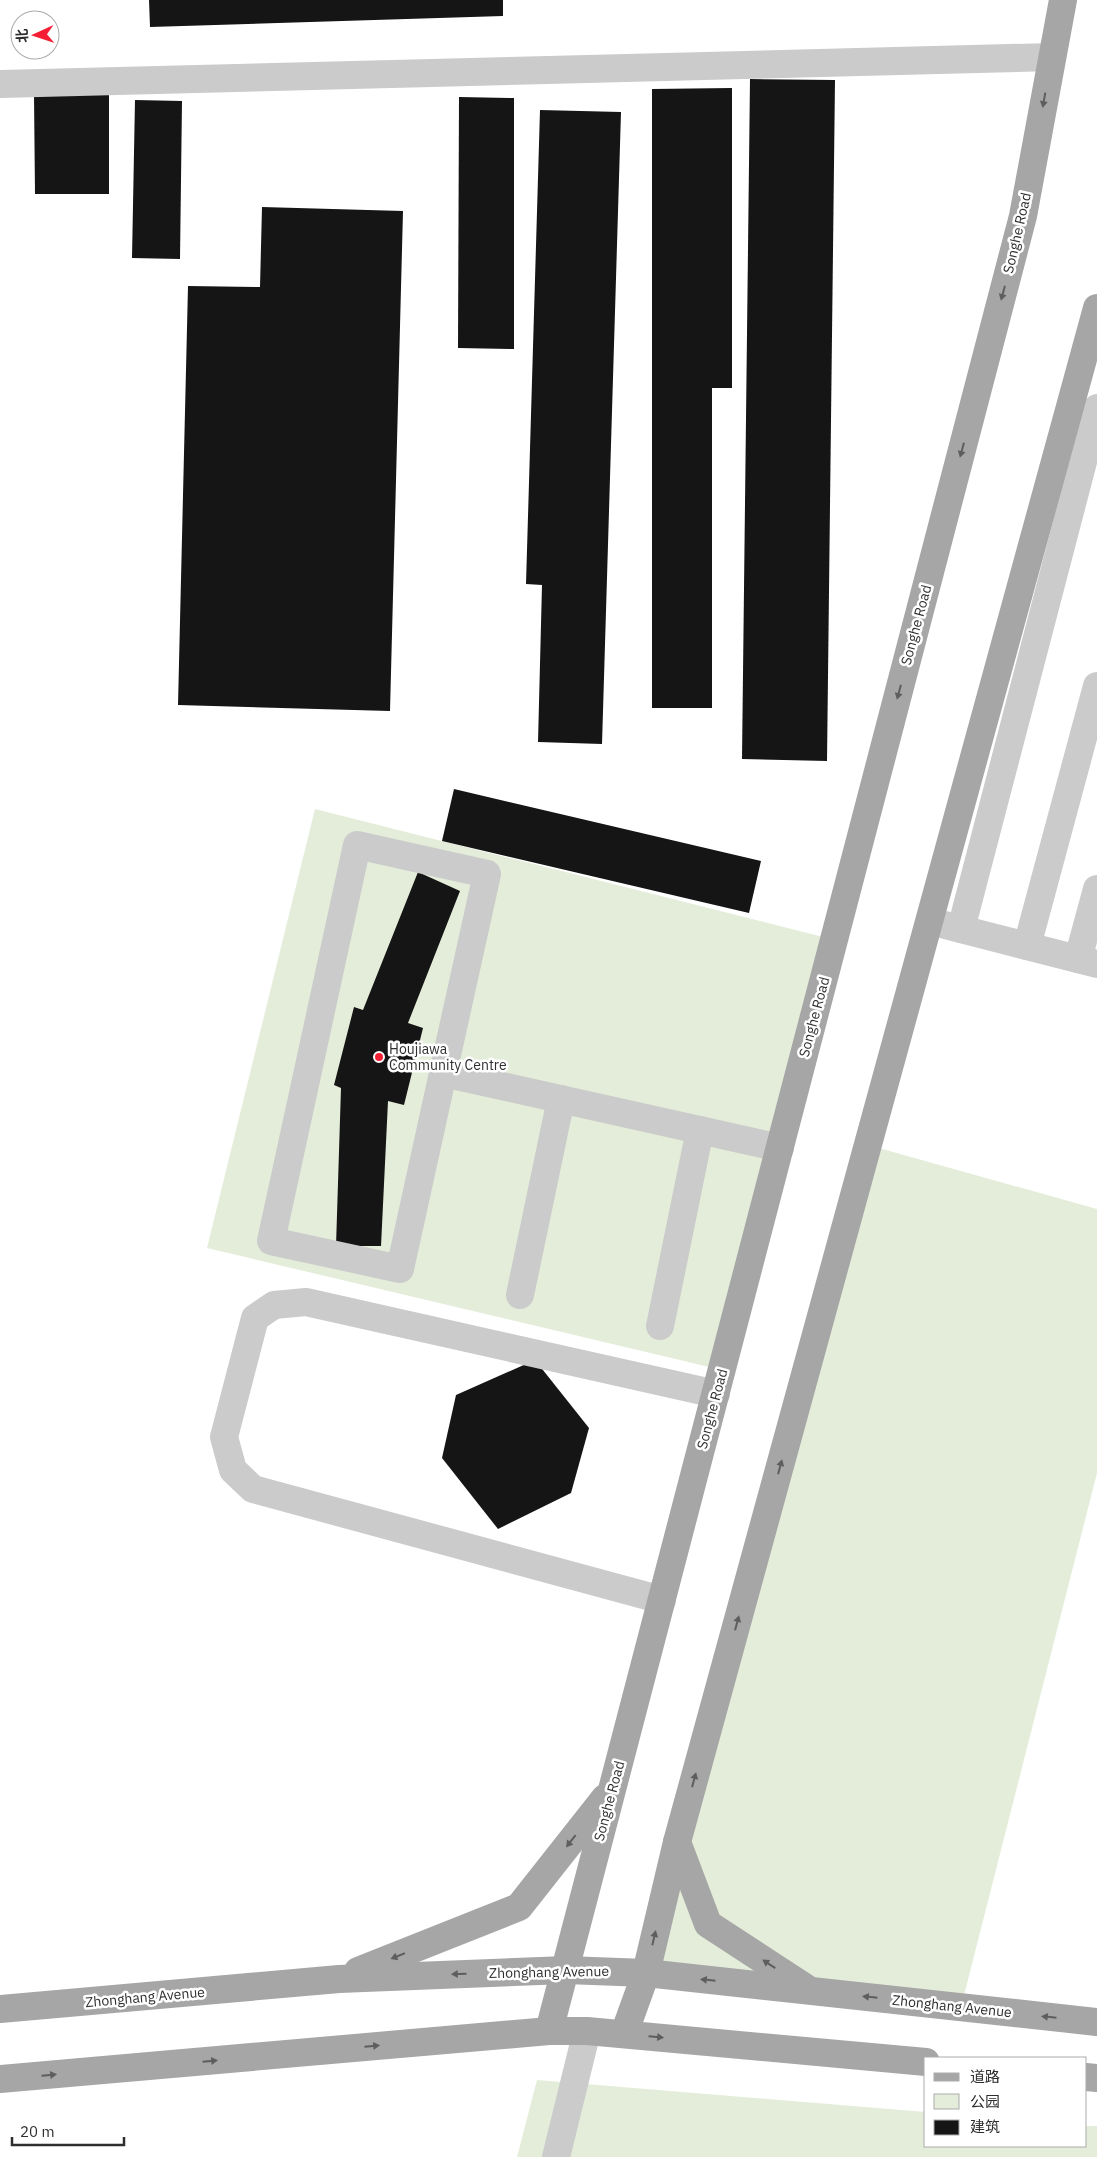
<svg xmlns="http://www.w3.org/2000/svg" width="1097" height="2157" font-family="'IBM Plex Sans','Noto Sans SC',sans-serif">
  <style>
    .green { fill: #e4edd9 }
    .building { fill: #151515 }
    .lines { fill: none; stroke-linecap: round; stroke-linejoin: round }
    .minor { stroke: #cbcbcb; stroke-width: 28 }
    .major { stroke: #a6a6a6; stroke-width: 28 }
    .oneway { fill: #5e5e5e }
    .poi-dot { fill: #f51f35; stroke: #fff; stroke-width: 2 }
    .labels { text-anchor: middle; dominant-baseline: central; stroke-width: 5; stroke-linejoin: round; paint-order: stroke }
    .street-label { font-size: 14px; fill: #2e2e2e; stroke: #fff }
    .poi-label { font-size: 14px; fill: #2e2e2e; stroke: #fff; text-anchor: start }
  </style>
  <rect width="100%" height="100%" fill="#fff"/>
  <g class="green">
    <polygon points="315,809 835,940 722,1370 207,1248"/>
    <polygon points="868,1145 1097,1209 1097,1473 961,2007 646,1973"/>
    <polygon points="537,2080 926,2112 926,2146 1086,2146 1086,2126 1097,2126 1097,2157 517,2157"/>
  </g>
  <g class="building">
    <polygon points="149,0 503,0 503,16 150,27"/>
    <polygon points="750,79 835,80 827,761 742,759"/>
    <polygon points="732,88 732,388 712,388 712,708 652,708 652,89"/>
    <polygon points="34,95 109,95 109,194 35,194"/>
    <polygon points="459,97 514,98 514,349 458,348"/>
    <polygon points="135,100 182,101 180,259 132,258"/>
    <polygon points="540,110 621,112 602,744 538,742 542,585 526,584"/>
    <polygon points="262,207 403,211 390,711 178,705 188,286 260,287"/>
    <polygon points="454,789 761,861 749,913 442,841"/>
    <polygon points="418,872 460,891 408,1023 423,1028 404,1105 388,1101 381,1246 336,1246 341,1088 334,1085 354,1007 363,1010"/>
    <polygon points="535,1360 589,1428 571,1493 498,1529 442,1458 456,1395"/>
  </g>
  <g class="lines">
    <g class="minor">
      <polyline points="0,84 1052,57"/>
      <polyline points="945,925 1097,964"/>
      <polyline points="961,929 1097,408"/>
      <polyline points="1027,946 1097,686"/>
      <polyline points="1078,959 1097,889"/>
      <polyline points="443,1073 487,874 357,845 271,1241 400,1269 443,1073 780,1148"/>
      <polyline points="520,1295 561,1099"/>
      <polyline points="660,1326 700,1130"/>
      <polyline points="662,1600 253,1489 233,1470 224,1437 255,1318 274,1305 306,1302 716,1394"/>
      <polyline points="556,2157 587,2031"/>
    </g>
    <g class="major">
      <polyline points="677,1842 708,1924 806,1988"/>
      <polyline points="358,1971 519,1907 605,1798"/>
      <polyline points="0,2009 339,1979 566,1970 646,1973 1097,2022"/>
      <polyline points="549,2031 1023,216 1063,0"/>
      <polyline points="624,2034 646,1973 677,1842 1097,308"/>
      <polyline points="1086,2077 1097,2078"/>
      <polyline points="0,2079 549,2031 587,2031 926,2062"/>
    </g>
  </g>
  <defs><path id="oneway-solid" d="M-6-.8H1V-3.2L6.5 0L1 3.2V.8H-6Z" transform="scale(1.25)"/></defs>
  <g class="oneway">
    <use href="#oneway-solid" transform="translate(1044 100) rotate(100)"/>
    <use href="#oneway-solid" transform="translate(1003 293) rotate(105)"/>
    <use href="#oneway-solid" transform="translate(962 450) rotate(105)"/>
    <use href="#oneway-solid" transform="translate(899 692) rotate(105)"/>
    <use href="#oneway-solid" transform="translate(780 1467) rotate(-75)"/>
    <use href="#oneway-solid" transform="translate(737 1623) rotate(-75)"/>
    <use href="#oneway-solid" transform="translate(694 1780) rotate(-75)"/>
    <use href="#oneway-solid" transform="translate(571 1841) rotate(128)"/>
    <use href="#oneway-solid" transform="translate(654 1938) rotate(-77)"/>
    <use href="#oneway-solid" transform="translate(398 1956) rotate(158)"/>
    <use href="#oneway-solid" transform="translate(769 1964) rotate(-147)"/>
    <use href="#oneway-solid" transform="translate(459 1974) rotate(178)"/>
    <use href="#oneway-solid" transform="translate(708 1980) rotate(-174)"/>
    <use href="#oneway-solid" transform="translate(870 1997) rotate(-174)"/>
    <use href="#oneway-solid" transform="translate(1049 2017) rotate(-174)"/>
    <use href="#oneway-solid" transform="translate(656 2037) rotate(5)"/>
    <use href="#oneway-solid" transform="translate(372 2046) rotate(-5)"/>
    <use href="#oneway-solid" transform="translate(210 2061) rotate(-5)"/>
    <use href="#oneway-solid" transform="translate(49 2075) rotate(-5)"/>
  </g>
  <circle class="poi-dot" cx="379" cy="1057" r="5"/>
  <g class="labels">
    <g class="street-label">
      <text transform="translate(1017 233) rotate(-77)">Songhe Road</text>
      <text transform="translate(916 625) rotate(-75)">Songhe Road</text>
      <text transform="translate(814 1017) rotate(-75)">Songhe Road</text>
      <text transform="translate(712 1409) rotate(-75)">Songhe Road</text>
      <text transform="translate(609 1801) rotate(-75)">Songhe Road</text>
      <text transform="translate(549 1972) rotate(-1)">Zhonghang Avenue</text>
      <text transform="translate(145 1997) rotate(-5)">Zhonghang Avenue</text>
      <text transform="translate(952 2006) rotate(6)">Zhonghang Avenue</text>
    </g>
    <g class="poi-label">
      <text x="389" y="1049">Houjiawa<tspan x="389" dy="16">Community Centre</tspan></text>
    </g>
  </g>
  <rect x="924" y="2057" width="162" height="90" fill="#ffffff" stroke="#ababab"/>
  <rect x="934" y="2073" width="25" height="8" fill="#a6a6a6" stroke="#ababab"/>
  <text x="970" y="2082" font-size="15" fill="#2e2e2e">道路</text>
  <rect x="934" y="2094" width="25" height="15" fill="#e4edd9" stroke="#ababab"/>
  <text x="970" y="2107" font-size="15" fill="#2e2e2e">公园</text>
  <rect x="934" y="2120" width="25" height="15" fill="#151515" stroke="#ababab"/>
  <text x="970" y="2132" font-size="15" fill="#2e2e2e">建筑</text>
  <g transform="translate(35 35) rotate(267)"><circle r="24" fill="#ffffff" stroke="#ababab"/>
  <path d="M0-4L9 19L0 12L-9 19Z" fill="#f51f35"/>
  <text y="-8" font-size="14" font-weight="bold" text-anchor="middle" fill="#2e2e2e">北</text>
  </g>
  <path d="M12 2137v8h112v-8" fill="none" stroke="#2e2e2e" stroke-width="2.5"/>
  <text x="20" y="2137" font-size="15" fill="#2e2e2e" stroke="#ffffff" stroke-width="4" paint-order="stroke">20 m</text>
</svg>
